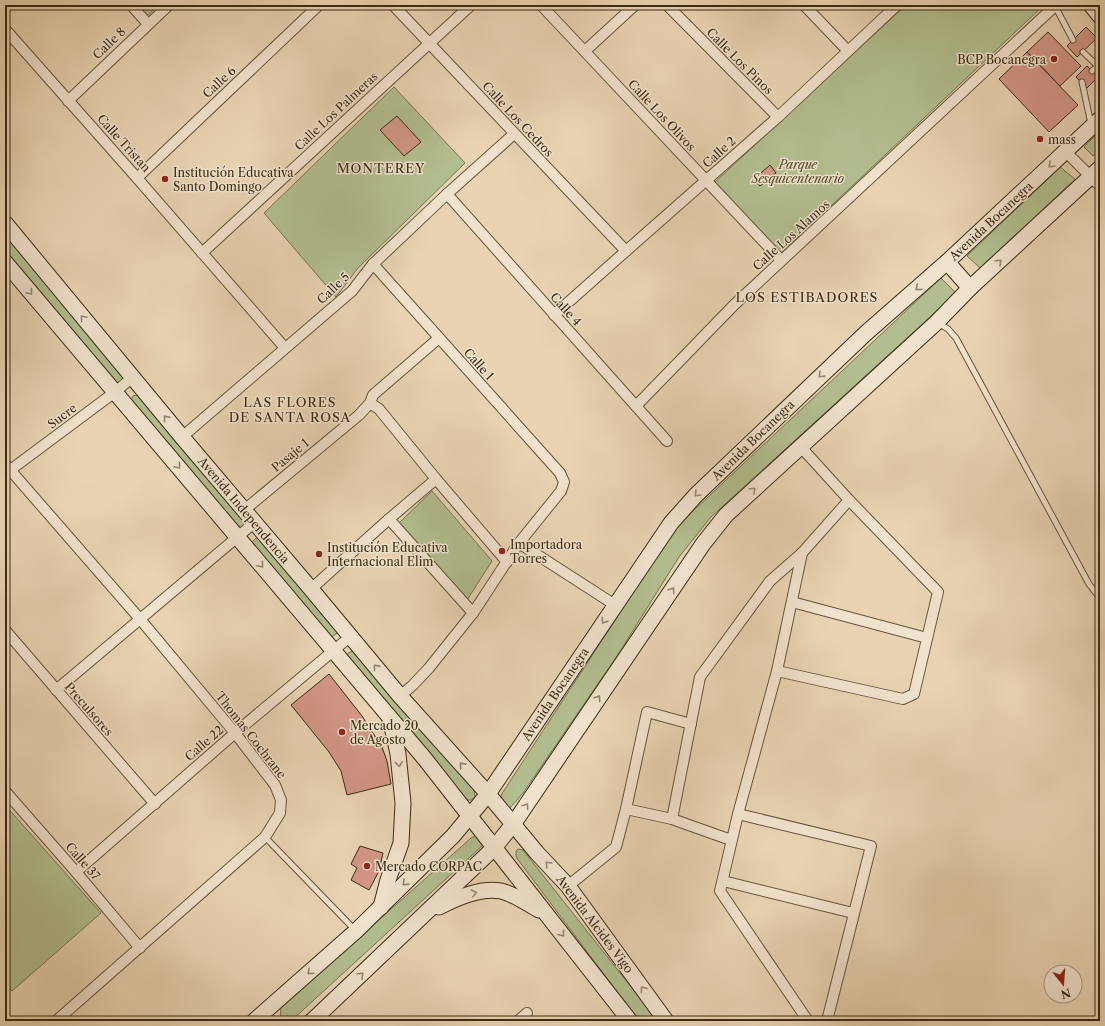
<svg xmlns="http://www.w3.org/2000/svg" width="1105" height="1026" font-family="'Libre Caslon Text',serif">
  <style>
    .green { fill: #b2be8f; stroke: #767452 }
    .building { fill: #d39686; stroke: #3b2b14 }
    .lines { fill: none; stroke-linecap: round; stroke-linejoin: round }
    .lane-casing { stroke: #66553c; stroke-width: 7 }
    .street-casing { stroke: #66553c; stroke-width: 12 }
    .secondary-casing { stroke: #3b2b14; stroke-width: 17 }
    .lane { stroke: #f1e2cd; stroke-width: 5 }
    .street { stroke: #f1e2cd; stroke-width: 10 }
    .secondary { stroke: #f1e2cd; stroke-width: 15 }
    .oneway { stroke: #968670 }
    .poi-dot { fill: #8f2418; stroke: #f1e2cd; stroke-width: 1.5 }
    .labels { text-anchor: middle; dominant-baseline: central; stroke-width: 3; stroke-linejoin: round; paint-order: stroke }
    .street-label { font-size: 12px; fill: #3b2b14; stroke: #f1e2cd }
    .poi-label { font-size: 12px; fill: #3b2b14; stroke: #f1e2cd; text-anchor: start }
    .park-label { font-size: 12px; font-style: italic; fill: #53482d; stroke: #f1e2cd }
    .neighbourhood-label { font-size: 13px; letter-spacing: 1px; fill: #3b2b14; stroke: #f1e2cd }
  </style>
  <rect width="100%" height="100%" fill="#e9d3b2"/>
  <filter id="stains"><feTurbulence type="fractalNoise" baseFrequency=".005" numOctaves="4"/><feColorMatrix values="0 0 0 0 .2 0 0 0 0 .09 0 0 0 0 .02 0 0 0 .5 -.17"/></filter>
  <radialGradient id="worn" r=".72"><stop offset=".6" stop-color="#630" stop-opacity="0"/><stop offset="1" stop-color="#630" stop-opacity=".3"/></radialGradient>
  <g class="green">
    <polygon points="136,5 159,5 146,17"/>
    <polygon points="906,5 1044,5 781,253 715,182"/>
    <polygon points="394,87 465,163 358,268 336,297 264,213"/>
    <polygon points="1100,131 1100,150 1093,156 1084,147"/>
    <polygon points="1060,167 1075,179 980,268 967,256"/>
    <polygon points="5,233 124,378 120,384 113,382 5,252"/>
    <polygon points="941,278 956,293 711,517 679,557 617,656 523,793 510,808 504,805 501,795 676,527"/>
    <polygon points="136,395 142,396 244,518 245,524 243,527 239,528 131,400 133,396"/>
    <polygon points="432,491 492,561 467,600 399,523"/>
    <polygon points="256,538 262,539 337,631 337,633 332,637 329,637 251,546 252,542"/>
    <polygon points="353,651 360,655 474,790 475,797 471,800 465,800 347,656 348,653"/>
    <polygon points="5,805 101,913 12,991 5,983"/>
    <polygon points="476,836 483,845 291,1021 282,1021 280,1020 281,1007 471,838"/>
    <polygon points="518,849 523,850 658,1021 639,1021 516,857 516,851"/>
  </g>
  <g class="building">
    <polygon points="1086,27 1097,38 1077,57 1067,46"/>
    <polygon points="1048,32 1081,66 1060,86 1027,52"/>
    <polygon points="1027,52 1078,105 1049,132 999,79"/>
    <polygon points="1087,66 1098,77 1087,88 1076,77"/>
    <polygon points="397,116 421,142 404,156 380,130"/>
    <polygon points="770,165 776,173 760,186 754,179"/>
    <polygon points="329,674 362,716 382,747 387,761 391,784 347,795 341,771 329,752 291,705"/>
    <polygon points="360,846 383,853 379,871 369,890 351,880 357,868 351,864"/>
  </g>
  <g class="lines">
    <g class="lane-casing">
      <g id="lane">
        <polyline points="1055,6 1073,40"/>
        <polyline points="1083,52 1100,68"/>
        <polyline points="1092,71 1098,66"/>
        <polyline points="1082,82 1091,124"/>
        <polyline points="938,323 948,329 956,338 1089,584 1100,598"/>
        <polyline points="265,837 355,930"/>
      </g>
    </g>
    <g class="street-casing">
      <g id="street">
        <polyline points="131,5 148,24"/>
        <polyline points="393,5 626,251"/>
        <polyline points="541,5 781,260"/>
        <polyline points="667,5 778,117"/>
        <polyline points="804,5 848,51"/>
        <polyline points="5,29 137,178 285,348"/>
        <polyline points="585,51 635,5"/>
        <polyline points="68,101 169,5"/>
        <polyline points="1065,151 1100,186"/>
        <polyline points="137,178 319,5"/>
        <polyline points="447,194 667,441"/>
        <polyline points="202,253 471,5"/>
        <polyline points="373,264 560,473 564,482 561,491 519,543 473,613 429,668 413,685 400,696"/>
        <polyline points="554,315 626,251 778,117 897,5"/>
        <polyline points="370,403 379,409 436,479 507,562"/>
        <polyline points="636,406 734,305 1056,5"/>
        <polyline points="182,437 352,291 373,264 447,194 514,134"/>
        <polyline points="5,464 140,619 235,733 275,785 281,800 280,813 265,837 56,1021"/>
        <polyline points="5,474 115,392 133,377"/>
        <polyline points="243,511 359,415 370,403 373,395 439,338"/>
        <polyline points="389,519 473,613"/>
        <polyline points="519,543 615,605"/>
        <polyline points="311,589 389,519 436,479"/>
        <polyline points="792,602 927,638"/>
        <polyline points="5,630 155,804"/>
        <polyline points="777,671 903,699 914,694 938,592 849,500 800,446"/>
        <polyline points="56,690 254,523"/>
        <polyline points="5,791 76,872 140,948"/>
        <polyline points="626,809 672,819 731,840"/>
        <polyline points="738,814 871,846 827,1021"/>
        <polyline points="672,819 700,677 770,581 802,553"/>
        <polyline points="76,872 235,733 351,636"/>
        <polyline points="723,881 853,913"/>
        <polyline points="568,886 616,847 626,809 647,712 691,724"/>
        <polyline points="518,1021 527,1013"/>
        <polyline points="808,1021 720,891 738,814 777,671 802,553 849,500"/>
      </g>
    </g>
    <g class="secondary-casing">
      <g id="secondary">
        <polyline points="1091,5 1100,16"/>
        <polyline points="5,223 182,437 311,589 400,696 488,794 537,853 568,886 666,1021"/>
        <polyline points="5,262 425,759 630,1021"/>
        <polyline points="947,262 970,288"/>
        <polyline points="381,907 388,880 401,843 403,803 398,754 393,731 390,722"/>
        <path d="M439 907C456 898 481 887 501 891 514 894 528 904 539 910"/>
        <polyline points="254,1021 356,931 453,836 488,794 671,523 696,495 866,333 947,262 1100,119"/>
        <polyline points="312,1021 494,848 514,823 703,544 726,515 937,322 970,288 1100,168"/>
      </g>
    </g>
    <use href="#lane" class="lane"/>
    <use href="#street" class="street"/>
    <use href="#secondary" class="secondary"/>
  </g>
  <defs><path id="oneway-chevron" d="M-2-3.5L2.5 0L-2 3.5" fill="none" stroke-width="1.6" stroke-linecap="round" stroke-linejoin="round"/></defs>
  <g class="oneway">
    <use href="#oneway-chevron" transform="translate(1051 165) rotate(137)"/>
    <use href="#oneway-chevron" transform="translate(999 262) rotate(-43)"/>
    <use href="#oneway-chevron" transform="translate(918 288) rotate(139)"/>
    <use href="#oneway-chevron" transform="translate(30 292) rotate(50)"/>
    <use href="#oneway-chevron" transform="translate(83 318) rotate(-130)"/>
    <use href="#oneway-chevron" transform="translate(821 375) rotate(136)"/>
    <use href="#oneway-chevron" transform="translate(166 418) rotate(-129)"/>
    <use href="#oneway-chevron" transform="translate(178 466) rotate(50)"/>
    <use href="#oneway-chevron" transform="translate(753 490) rotate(-43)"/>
    <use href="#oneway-chevron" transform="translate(697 494) rotate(135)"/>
    <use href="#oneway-chevron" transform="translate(261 565) rotate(50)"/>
    <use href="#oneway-chevron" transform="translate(672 590) rotate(-56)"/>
    <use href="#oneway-chevron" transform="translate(604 621) rotate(124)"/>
    <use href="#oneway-chevron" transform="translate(376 667) rotate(-129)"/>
    <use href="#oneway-chevron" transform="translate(598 698) rotate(-56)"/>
    <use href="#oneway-chevron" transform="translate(399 764) rotate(84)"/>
    <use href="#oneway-chevron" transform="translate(462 765) rotate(-132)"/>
    <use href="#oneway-chevron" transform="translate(526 806) rotate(-56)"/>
    <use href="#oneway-chevron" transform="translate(548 864) rotate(-133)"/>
    <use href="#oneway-chevron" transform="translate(405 883) rotate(136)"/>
    <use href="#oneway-chevron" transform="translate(474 893) rotate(-14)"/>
    <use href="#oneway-chevron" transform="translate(562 934) rotate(52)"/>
    <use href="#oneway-chevron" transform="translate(310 972) rotate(138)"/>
    <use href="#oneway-chevron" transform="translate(361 975) rotate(-44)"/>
    <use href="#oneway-chevron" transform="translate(643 989) rotate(-126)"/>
  </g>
  <g class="poi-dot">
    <circle cx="1054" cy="59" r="4"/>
    <circle cx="1040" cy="139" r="4"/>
    <circle cx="165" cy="179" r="4"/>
    <circle cx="502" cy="551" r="4"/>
    <circle cx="319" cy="554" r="4"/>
    <circle cx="342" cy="732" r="4"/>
    <circle cx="367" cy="866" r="4"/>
  </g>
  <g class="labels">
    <g class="street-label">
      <text transform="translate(109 43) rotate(-44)">Calle 8</text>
      <text transform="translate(740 61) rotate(45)">Calle Los Pinos</text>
      <text transform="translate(219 82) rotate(-43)">Calle 6</text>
      <text transform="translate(336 111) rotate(-43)">Calle Los Palmeras</text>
      <text transform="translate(662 115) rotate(47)">Calle Los Olivos</text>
      <text transform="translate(518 119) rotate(47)">Calle Los Cedros</text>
      <text transform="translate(124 143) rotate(48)">Calle Tristan</text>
      <text transform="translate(719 152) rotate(-42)">Calle 2</text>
      <text transform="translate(991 221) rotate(-43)">Avenida Bocanegra</text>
      <text transform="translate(791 235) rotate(-42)">Calle Los Alamos</text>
      <text transform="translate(333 288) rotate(-44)">Calle 5</text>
      <text transform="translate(566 309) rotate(48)">Calle 4</text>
      <text transform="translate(479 364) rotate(48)">Calle 1</text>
      <text transform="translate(62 416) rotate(-37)">Sucre</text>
      <text transform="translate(753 440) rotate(-44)">Avenida Bocanegra</text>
      <text transform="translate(290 455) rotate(-40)">Pasaje 1</text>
      <text transform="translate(244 510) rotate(50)">Avenida Independencia</text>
      <text transform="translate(555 694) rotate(-56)">Avenida Bocanegra</text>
      <text transform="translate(89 709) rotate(49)">Preculsores</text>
      <text transform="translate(251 735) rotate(52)">Thomas Cochrane</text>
      <text transform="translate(204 743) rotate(-41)">Calle 22</text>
      <text transform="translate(83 861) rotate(49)">Calle 37</text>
      <text transform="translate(595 924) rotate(53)">Avenida Alcides Vigo</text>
    </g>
    <g class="poi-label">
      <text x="1046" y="59" text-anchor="end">BCP Bocanegra</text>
      <text x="1048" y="139">mass</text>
      <text x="173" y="172">Institución Educativa<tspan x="173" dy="14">Santo Domingo</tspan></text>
      <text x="510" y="544">Importadora<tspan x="510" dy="14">Torres</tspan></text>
      <text x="327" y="547">Institución Educativa<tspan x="327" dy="14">Internacional Elim</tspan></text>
      <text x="350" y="725">Mercado 20<tspan x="350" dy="14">de Agosto</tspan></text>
      <text x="375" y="866">Mercado CORPAC</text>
    </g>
    <g class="park-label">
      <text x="798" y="164">Parque<tspan x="798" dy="14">Sesquicentenario</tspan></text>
    </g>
    <g class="neighbourhood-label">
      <text x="381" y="168">MONTEREY</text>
      <text x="807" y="297">LOS ESTIBADORES</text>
      <text x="290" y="402">LAS FLORES<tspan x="290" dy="15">DE SANTA ROSA</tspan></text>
    </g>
  </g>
  <rect width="1105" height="1026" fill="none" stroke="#e9d3b2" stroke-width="20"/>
  <rect x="6" y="6" width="1093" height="1014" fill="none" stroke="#3b2b14" stroke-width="2"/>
  <rect x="10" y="10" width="1085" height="1006" fill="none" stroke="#3b2b14"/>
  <g transform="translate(1063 984) rotate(163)"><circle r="19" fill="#f1e2cd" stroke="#a89983"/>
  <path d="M0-3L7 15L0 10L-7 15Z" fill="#8f2418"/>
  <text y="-6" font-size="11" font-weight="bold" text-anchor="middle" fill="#3b2b14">N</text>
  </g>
  <rect width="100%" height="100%" filter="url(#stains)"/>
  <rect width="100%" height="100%" fill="url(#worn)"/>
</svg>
